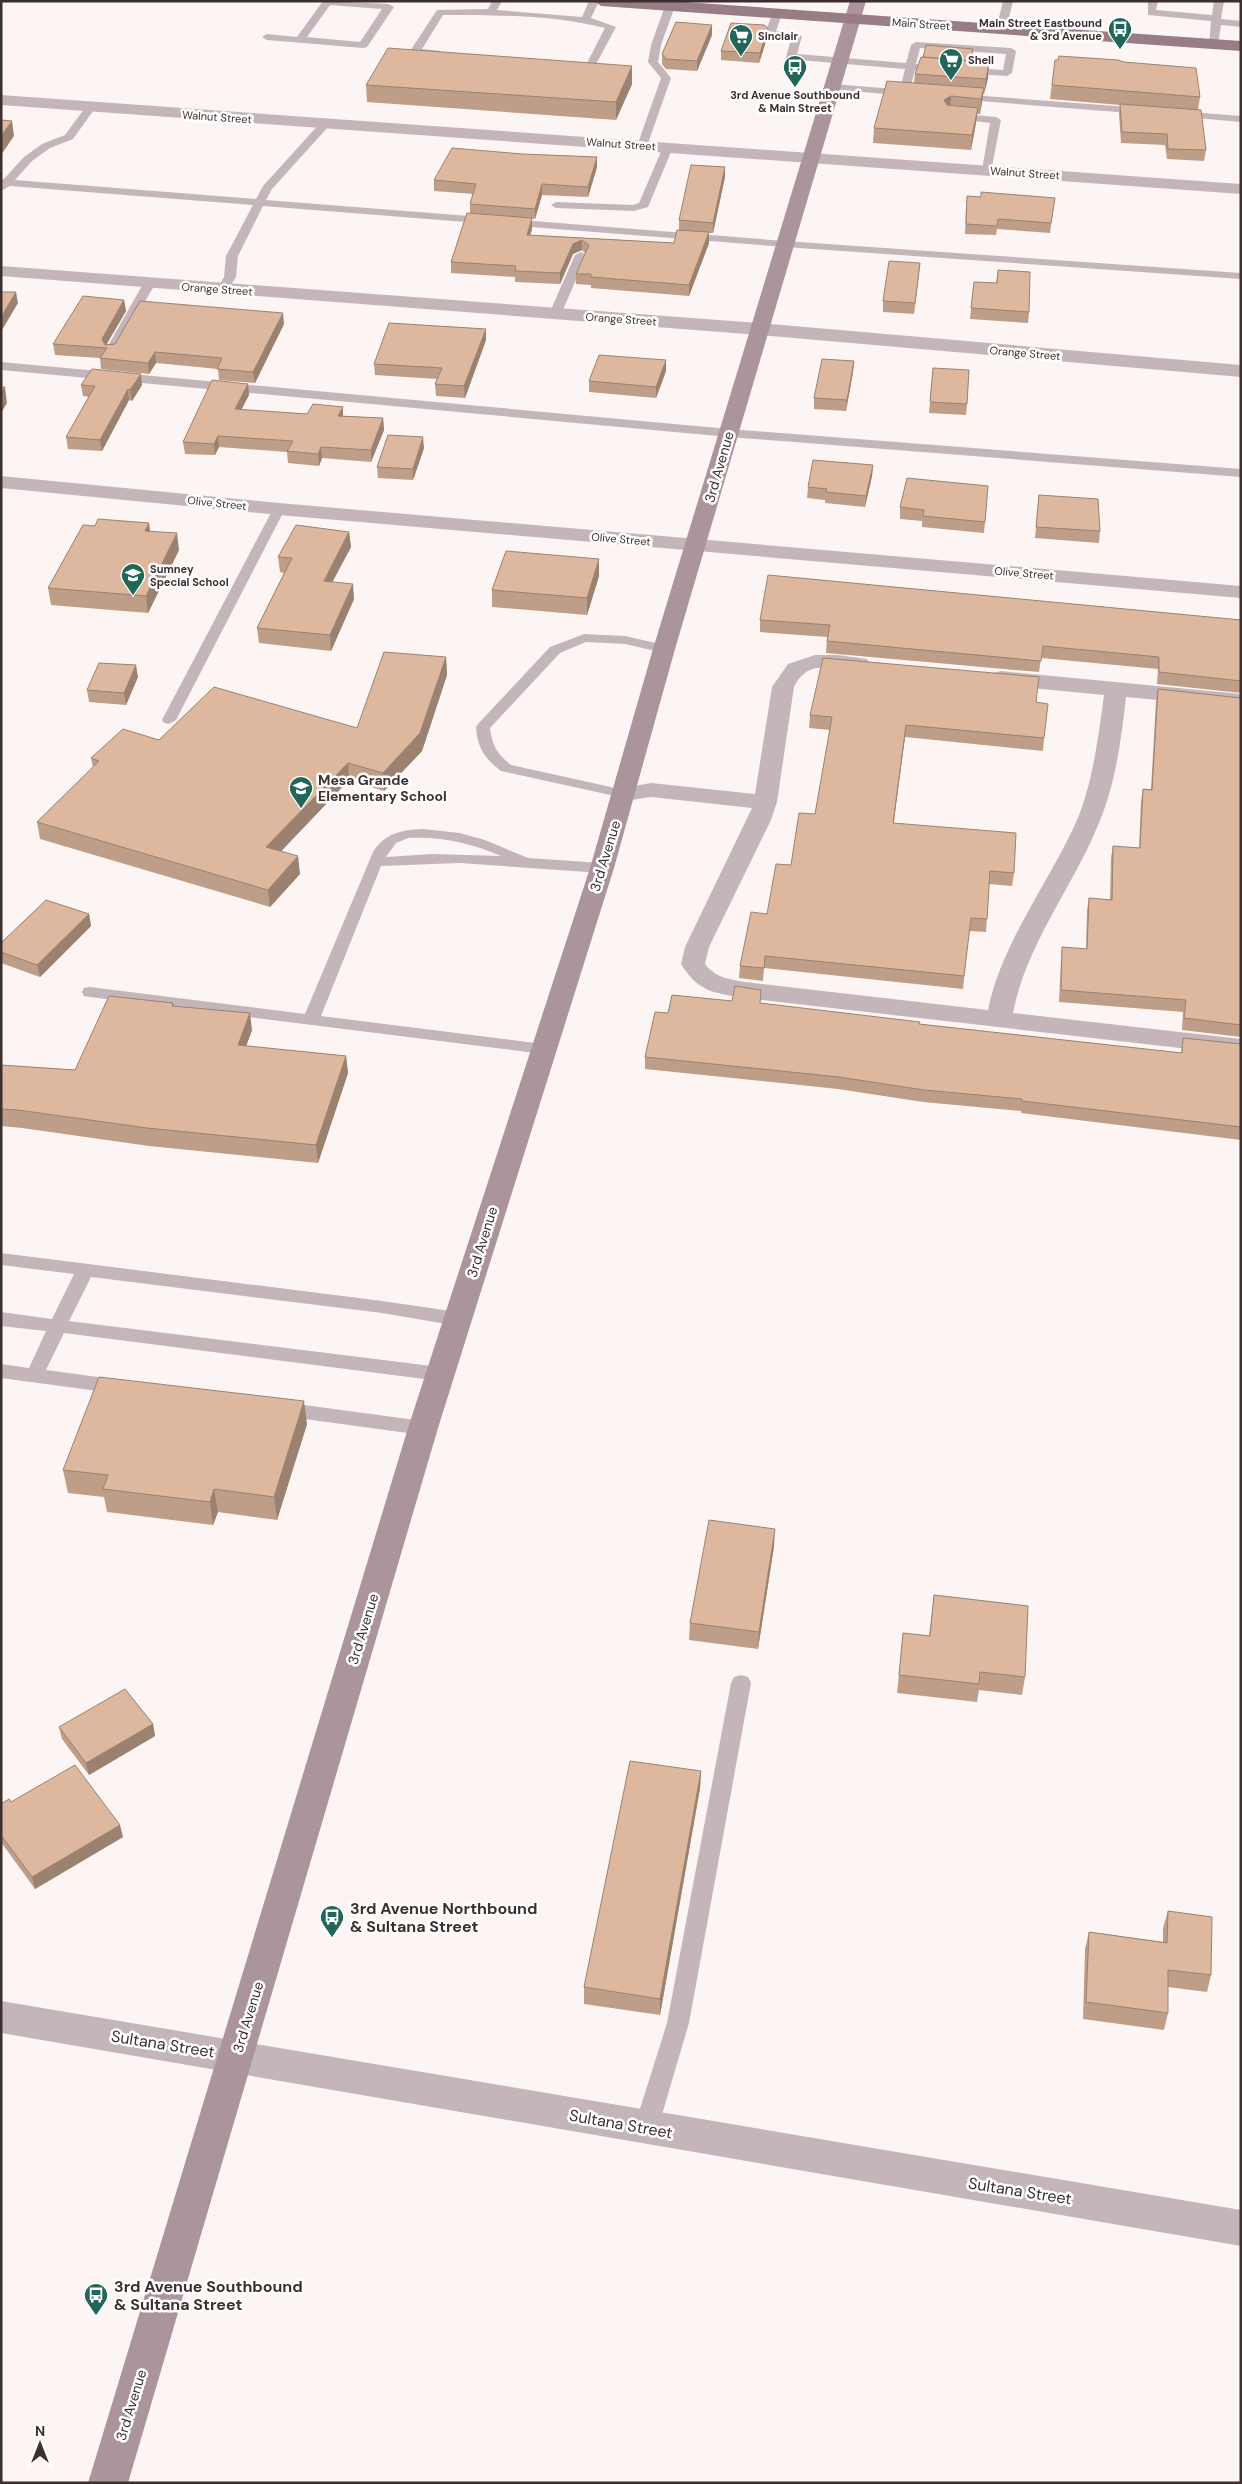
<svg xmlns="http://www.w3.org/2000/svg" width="1242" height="2484" font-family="'DM Sans',sans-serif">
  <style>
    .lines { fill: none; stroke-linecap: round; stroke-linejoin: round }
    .lane { fill: #c4b5ba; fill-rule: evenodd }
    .street { fill: #c4b5ba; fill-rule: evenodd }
    .secondary { fill: #ab949c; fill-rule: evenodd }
    .primary { fill: #987d87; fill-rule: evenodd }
    .wall { fill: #be9e88 }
    .shaded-wall { fill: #9b816f }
    .building { fill: #ddb89e; stroke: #9b816f }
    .labels { text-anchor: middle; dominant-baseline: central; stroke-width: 5; stroke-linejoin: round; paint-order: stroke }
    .far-poi-label { font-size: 11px; font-weight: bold; fill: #3d2f2d; stroke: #fff; text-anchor: start }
    .far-street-label { font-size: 11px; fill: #3d2f2d; stroke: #fff }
    .street-label { font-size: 14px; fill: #3d2f2d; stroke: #fff }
    .poi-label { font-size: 14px; font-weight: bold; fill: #3d2f2d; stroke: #fff; text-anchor: start }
    .near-poi-label { font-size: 16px; font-weight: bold; fill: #3d2f2d; stroke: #fff; text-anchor: start }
    .near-street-label { font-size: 16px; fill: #3d2f2d; stroke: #fff }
  </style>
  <rect width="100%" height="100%" fill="#fdf5f4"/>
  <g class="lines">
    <g class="lane">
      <path d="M323 1 389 4 394 7 367 47 363 48 267 40 262 37 267 34 297 37ZM330 5 382 9 360 42 307 37Z"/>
      <path d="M492 1H502L497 10 582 17 589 1H599L591 18 616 27 595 66C588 71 572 69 565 64L570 61 587 63 605 28C554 15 496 15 443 15L422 49 441 51V55L415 54 410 51 437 10 488 9Z"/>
      <polygon points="1003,1 1013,1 1006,30 1001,33 996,30"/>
      <polygon points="1148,1 1158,1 1156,10 1212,15 1214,1 1224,1 1221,19 1241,21 1241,27 1221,25 1218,44 1209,46 1211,21 1148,15"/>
      <polygon points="670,3 675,6 661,45 658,62 671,78 647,146 642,149 637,146 661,78 648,62 651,45 665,6"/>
      <path d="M777 11 782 14 776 31 797 33 802 36 797 54 906 63 911 45 916 42 1011 48 1016 51 1012 73 1007 76 915 70 911 85 906 88 901 85 905 69 787 59 786 57 791 39 770 37 765 34 772 14ZM920 48 1006 54 1003 70 916 64Z"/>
      <polygon points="833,84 907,90 912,93 907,96 829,89 828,87"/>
      <polygon points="958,94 1142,108 1147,111 1142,114 954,99 954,95"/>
      <polygon points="91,104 96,107 73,139 50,148 32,161 15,180 256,199 263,186 321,122 329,122 329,126 272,189 266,200 785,241 1241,273 1241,279 785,247 263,206 238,256 236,277 227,291 223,292 217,289 224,277 226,256 253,205 10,186 1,191 1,179 4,179 24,157 42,144 65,135 87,105"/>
      <polygon points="1178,111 1241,116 1241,122 1174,116 1173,114"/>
      <polygon points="953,113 996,117 1001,120 991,172 987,173 982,170 990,123 949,118 948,116"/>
      <polygon points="668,144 673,147 648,207 634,211 556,208 551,205 556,202 633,205 639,203 663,147"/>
      <polygon points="581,252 587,255 561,314 555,317 551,316 549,314 575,255"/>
      <polygon points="149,281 155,284 117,351 115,354 107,354 105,351 143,284"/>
      <polygon points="1,362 729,429 1241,469 1241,477 729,437 1,370"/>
      <polygon points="279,505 285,509 176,720 169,724 164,723 162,720 273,509"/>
      <path d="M584 634 625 636 669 646 671 649 664 653 625 644 586 642 560 653 490 728C492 745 497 754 511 765L629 791 631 794 629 797 624 798 501 771C485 759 477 747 476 727L478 724 550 647Z"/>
      <path d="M423 829 460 833 485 840 528 858 602 863 610 868 602 873 460 863 381 866 321 1016 543 1044 549 1045 551 1049 549 1053 543 1054 90 997 84 996 82 992 84 988 90 987 305 1014 373 852C385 833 401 830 423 829ZM408 838C440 836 471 843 501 856L432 854 386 857 396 843Z"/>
      <polygon points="1,1253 382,1301 458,1312 464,1314 467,1319 464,1324 458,1326 382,1313 91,1277 69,1321 440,1367 446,1369 449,1374 446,1379 440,1381 64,1333 46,1370 120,1380 127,1382 129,1387 127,1392 120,1394 1,1378 1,1364 29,1368 46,1331 1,1326 1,1312 52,1319 74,1274 1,1265"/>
      <polygon points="282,1402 423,1421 430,1423 432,1428 430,1433 423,1435 282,1416 275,1414 273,1409 275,1404"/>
      <polygon points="741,1675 748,1677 751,1683 689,2023 658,2128 654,2136 646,2139 638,2136 634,2128 667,2023 731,1683 734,1677"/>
    </g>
    <g class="street">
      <polygon points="1,95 1241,184 1241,194 1,105"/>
      <polygon points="1,266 759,323 1241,365 1241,377 759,335 1,276"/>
      <polygon points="1,476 279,503 1241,586 1241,598 279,515 1,488"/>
      <path d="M815 655H837L867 659 870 664 867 669C839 675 811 653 794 687L777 802 771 820 709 947 705 964C716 978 729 979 745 982L988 1010C1001 946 1044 889 1072 831 1092 791 1098 739 1104 695L1001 685 993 683 990 678 993 673 1001 671 1241 694V708L1126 697C1121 742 1115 788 1096 830 1070 891 1026 946 1013 1013L1241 1039V1055L745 998C714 993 698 992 681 964L685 947 752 808 651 797 624 801 616 799 612 794 616 789 651 783 755 794 772 687 788 664Z"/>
      <polygon points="1,2001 1241,2210 1241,2246 1,2033"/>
    </g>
    <polygon class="secondary" points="850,1 866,1 675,649 614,868 438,1428 128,2483 88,2483 408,1428 590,868 653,649"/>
    <polygon class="primary" points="594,1 670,1 1241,41 1241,51 601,6"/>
  </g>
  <g class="wall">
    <polygon points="712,25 712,35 697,71 666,69 662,64 662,54"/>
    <polygon points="767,38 759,63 721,60 721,51"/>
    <polygon points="973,49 971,62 988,78 984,94 983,94 980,114 977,114 976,123 971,150 873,143 874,128 914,83 915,74"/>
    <polygon points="1055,60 1200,97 1198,110 1206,150 1204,161 1167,159 1165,145 1121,143 1119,114 1120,105 1050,99"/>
    <polygon points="632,84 616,120 367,102 366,85"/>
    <polygon points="597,167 588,197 542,195 535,219 532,219 532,229 530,235 674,243 679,230 679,220 725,167 725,177 713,233 709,233 709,243 689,296 591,288 591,285 576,284 576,274 585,253 582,250 573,254 560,284 515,282 515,277 451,273 451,262 470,214 470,204 473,194 434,191 434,180"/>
    <polygon points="1055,198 1050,233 997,229 996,235 965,234 966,206"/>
    <polygon points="920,263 914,314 883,312 883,301"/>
    <polygon points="998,270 1029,312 1028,323 970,319 974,282 996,283"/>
    <polygon points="124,300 126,311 106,345 284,324 255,383 219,380 218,369 156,363 149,374 101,369 100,358 55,355 53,344"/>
    <polygon points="486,340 465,398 436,396 435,384 437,379 375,375 374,364"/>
    <polygon points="854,361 853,372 846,411 814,409 814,398"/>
    <polygon points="933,368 967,404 966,415 929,413"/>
    <polygon points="666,371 656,398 589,392 589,381"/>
    <polygon points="248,384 249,395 241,410 307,414 343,407 343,416 383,418 384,430 371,462 322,458 319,466 288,463 287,452 219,447 215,455 185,454 183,442"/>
    <polygon points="81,385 142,385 132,401 129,400 102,451 68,449 66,437 89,397 83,396"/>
    <polygon points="424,448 413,480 378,478 377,467"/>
    <polygon points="873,465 872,476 865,507 825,503 825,500 807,498 808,487"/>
    <polygon points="907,478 985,522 984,533 922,527 922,521 900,519 900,507"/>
    <polygon points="1039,495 1100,531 1099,543 1035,538"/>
    <polygon points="149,523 150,531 179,550 148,613 51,605 48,588 95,526"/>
    <polygon points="349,532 351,547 332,582 354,599 331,651 259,643 257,628 284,573 280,572 278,557"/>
    <polygon points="599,576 587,615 492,607 492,590"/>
    <polygon points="760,620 1241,620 1241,693 1157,684 1158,669 1041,658 1039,672 826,653 827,637 760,632"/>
    <polygon points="446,657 447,675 422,751 384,791 349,780 281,851 300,874 270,907 40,839 37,822 93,767 91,758 159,740 357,728"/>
    <polygon points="138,677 126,705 89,702 87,690"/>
    <polygon points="1158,689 1241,698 1241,1037 1182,1030 1183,1012 1059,1002 1061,960 1062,947 1086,949 1087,910 1089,898 1110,900 1111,858 1113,846 1139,848 1141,801 1143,789 1151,789 1156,701"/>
    <polygon points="1036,702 1044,738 1043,751 905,737 893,823 1014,873 1012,886 989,884 986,932 969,931 963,989 764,968 763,981 739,978 740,966 767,914 815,814 830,730 809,728 810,715"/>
    <polygon points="89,914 91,926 40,977 1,963 1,943"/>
    <polygon points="173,1003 174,1006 252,1030 246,1046 346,1056 348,1073 318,1163 149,1146 22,1128 1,1126 1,1065 75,1070"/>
    <polygon points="761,1003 919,1024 1181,1053 1183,1038 1241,1044 1241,1140 1021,1113 1021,1111 923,1102 838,1089 645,1069 645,1057 668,1013"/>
    <polygon points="307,1424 277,1520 218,1512 213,1525 107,1512 104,1497 68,1493 63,1470"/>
    <polygon points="774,1546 758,1649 689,1640 690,1623"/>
    <polygon points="934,1595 1025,1677 1022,1695 979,1690 977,1702 897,1693 903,1633 929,1636"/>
    <polygon points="153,1724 155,1736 89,1775 62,1739 59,1727"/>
    <polygon points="701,1771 700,1788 660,2015 584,2004 584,1987"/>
    <polygon points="11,1802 123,1837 35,1889 1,1842 1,1804"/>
    <polygon points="1168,1911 1211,1975 1207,1992 1168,1987 1168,2013 1164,2030 1083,2019 1085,1949 1089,1932 1163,1942 1163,1928"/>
  </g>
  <g class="shaded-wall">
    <polygon points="712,25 712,35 697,71 697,61"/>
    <polygon points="768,28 767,38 759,63 760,53"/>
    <polygon points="989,63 988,78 984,94 986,79"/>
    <polygon points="632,66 632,84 616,120 616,102"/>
    <polygon points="984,88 982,103 980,114 981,99"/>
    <polygon points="951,96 950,111 944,100"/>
    <polygon points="978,108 976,123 971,150 972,135"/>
    <polygon points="12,121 14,136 1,155 1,136"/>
    <polygon points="597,157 597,167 588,197 588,187"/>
    <polygon points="725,167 725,177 713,233 713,223"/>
    <polygon points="542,184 542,195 535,219 535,209"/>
    <polygon points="532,218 532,229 527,246 527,235"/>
    <polygon points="709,232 709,243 689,296 689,285"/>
    <polygon points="582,240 582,250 573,254 560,284 560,273 573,244"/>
    <polygon points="920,263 919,274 914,314 915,303"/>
    <polygon points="16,292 18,303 2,330 1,317"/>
    <polygon points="124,300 126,311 105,347 102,339"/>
    <polygon points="283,313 284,324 255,383 253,372"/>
    <polygon points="486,329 486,340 465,398 464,386"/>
    <polygon points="155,352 156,363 149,374 148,363"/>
    <polygon points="666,360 666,371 656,398 656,387"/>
    <polygon points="854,361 853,372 846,411 847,400"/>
    <polygon points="141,374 142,385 132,401 130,390"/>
    <polygon points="248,384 249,395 236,420 235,409"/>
    <polygon points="5,387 7,403 1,413 1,393"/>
    <polygon points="128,389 129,400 102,451 100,440"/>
    <polygon points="343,407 343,418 338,416"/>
    <polygon points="383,418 384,430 371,462 371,450"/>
    <polygon points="218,436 219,447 215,455 214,444"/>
    <polygon points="423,437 424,448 413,480 413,469"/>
    <polygon points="321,447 322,458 319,466 318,454"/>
    <polygon points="873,465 872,476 865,507 866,496"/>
    <polygon points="149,523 151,540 145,531"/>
    <polygon points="349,532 351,547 325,596 324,581"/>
    <polygon points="177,533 179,550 148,613 146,596"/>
    <polygon points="599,559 599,576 587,615 587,598"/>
    <polygon points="353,584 354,599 331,651 330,635"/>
    <polygon points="446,657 447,675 422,751 384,791 383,773"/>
    <polygon points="136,665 138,677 126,705 124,693"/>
    <polygon points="906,725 905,737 892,836 893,823"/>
    <polygon points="348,763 349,780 268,865 266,847"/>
    <polygon points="298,856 300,874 270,907 268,890"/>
    <polygon points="89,914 91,926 40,977 37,965"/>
    <polygon points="250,1013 252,1030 240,1063 238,1045"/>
    <polygon points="346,1056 348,1073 318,1163 316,1145"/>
    <polygon points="304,1401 307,1424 277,1520 274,1497"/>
    <polygon points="214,1489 218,1512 213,1525 210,1502"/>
    <polygon points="775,1529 774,1546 758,1649 759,1632"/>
    <polygon points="153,1724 155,1736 89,1775 86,1763"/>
    <polygon points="701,1771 700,1788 660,2015 660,1999"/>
    <polygon points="120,1825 123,1837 35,1889 32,1877"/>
  </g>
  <g class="building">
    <polygon points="676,22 712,25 697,61 666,59 662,54"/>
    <polygon points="731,23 764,25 768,28 760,53 721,51"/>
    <polygon points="926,45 973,49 970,61 923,57"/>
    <polygon points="388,48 632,66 616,102 366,85"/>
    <polygon points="1059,56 1118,60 1124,62 1196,68 1200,97 1052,85 1055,60 1058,60"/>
    <polygon points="921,57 989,63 986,79 915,74"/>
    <polygon points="887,81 984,88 981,99 951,96 944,100 947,105 978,108 972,135 874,128"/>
    <polygon points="1120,104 1201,110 1206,150 1168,149 1167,134 1122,132"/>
    <polygon points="1,120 12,121 1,136"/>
    <polygon points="452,148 522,154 597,157 588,187 542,184 535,209 470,204 476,184 434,180"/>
    <polygon points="691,165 725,167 713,223 679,220"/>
    <polygon points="981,192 1055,198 1051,223 998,219 997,226 966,224 967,196 981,197"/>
    <polygon points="467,213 532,218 527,235 674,243 677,230 709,232 689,285 591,277 591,274 576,274 589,245 582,240 573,244 560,273 515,271 516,266 451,262"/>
    <polygon points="889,261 920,263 915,303 883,301"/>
    <polygon points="998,270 1030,272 1029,312 971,308 974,282 997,283"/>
    <polygon points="1,292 16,292 1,317"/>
    <polygon points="83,296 124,300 102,339 105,345 115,344 140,301 283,313 253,372 217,369 222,358 155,352 148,363 100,358 107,348 53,344"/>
    <polygon points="389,323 486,329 464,386 435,384 442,368 374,364"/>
    <polygon points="599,355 666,360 656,387 589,381"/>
    <polygon points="822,359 854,361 847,400 814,398"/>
    <polygon points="933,368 969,370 967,404 930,402"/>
    <polygon points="92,369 141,374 130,390 128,389 100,440 66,437 95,386 81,385"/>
    <polygon points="212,380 248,384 235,409 307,414 313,404 343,407 338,416 383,418 371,450 321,447 318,454 287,451 293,441 218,436 214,444 183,442"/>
    <polygon points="1,387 5,387 1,393"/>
    <polygon points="388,435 423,437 413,469 377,467"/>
    <polygon points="813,460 873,465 866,496 826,492 827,489 808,487"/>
    <polygon points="907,478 988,486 985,522 923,516 924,510 900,507"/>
    <polygon points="1039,495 1098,499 1100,531 1036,527"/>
    <polygon points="98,519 149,523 145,531 177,533 146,596 48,588 83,525 95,526"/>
    <polygon points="296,525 349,532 324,581 353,584 330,635 257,628 292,558 278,557"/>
    <polygon points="506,551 599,559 587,598 492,590"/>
    <polygon points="768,575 1241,620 1241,681 1159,672 1159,657 1043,646 1041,661 827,641 830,625 760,620"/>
    <polygon points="384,652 446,657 420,733 383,773 348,763 266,847 298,856 268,890 37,822 99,761 91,758 123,729 159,740 214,687 357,728"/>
    <polygon points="823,658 1039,677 1036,702 1048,704 1044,738 906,725 893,823 1016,833 1014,873 990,871 987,919 971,918 964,976 765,956 764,968 740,966 751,912 767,914 776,864 791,865 799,813 815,814 832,717 810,715"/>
    <polygon points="99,663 136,665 124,693 87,690"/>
    <polygon points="1158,689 1241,698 1241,1025 1184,1018 1186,1000 1061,990 1062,947 1087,949 1089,898 1112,900 1113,846 1140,848 1143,789 1152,790"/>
    <polygon points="46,900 89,914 37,965 1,952 1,943"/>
    <polygon points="735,986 761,990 760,1003 920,1022 919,1024 1182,1053 1183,1038 1241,1044 1241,1127 1022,1101 1022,1099 924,1090 839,1077 645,1057 655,1012 668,1013 672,995 732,1001"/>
    <polygon points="109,996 173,1003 172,1006 250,1013 238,1045 346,1056 316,1145 147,1128 18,1110 1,1109 1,1065 75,1070"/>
    <polygon points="99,1377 304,1401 274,1497 214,1489 210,1502 103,1489 108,1475 63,1470"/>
    <polygon points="709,1520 775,1529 759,1632 690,1623"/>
    <polygon points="934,1595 1028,1606 1025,1677 980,1672 979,1684 899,1675 903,1633 930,1636"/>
    <polygon points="125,1689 153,1724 86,1763 59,1727"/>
    <polygon points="630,1761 701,1771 660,1999 584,1987"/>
    <polygon points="75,1765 120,1825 32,1877 1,1835 1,1804 9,1799 11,1802"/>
    <polygon points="1168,1911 1212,1917 1211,1975 1168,1970 1168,2013 1086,2002 1089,1932 1167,1943"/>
  </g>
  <defs>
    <g id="bus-pin" transform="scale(1.25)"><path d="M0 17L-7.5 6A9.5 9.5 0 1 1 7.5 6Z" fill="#20675a" stroke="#fff"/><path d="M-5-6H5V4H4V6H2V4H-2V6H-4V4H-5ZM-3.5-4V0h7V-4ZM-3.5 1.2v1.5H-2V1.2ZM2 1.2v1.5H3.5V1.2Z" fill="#fff"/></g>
    <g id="supermarket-pin" transform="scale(1.25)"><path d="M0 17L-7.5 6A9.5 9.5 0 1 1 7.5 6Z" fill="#20675a" stroke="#fff"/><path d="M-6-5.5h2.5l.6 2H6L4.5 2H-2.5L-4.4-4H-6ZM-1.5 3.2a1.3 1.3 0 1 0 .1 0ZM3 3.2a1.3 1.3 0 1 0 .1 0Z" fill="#fff"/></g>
    <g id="school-pin" transform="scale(1.25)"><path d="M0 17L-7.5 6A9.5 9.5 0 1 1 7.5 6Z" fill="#20675a" stroke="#fff"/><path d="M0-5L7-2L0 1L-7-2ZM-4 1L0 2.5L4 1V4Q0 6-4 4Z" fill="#fff"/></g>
  </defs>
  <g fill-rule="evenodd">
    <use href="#bus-pin" x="1120" y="29"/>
    <use href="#supermarket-pin" x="741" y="36"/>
    <use href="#supermarket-pin" x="951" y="60"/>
    <use href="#bus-pin" x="795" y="67"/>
    <use href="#school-pin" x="133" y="575"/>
    <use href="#school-pin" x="301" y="788"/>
    <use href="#bus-pin" x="332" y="1917"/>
    <use href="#bus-pin" x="96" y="2295"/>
  </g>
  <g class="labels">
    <g class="far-poi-label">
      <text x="1102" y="23" text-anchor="end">Main Street Eastbound<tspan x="1102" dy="13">&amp; 3rd Avenue</tspan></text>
      <text x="758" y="36">Sinclair</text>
      <text x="968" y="60">Shell</text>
      <text x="795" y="95" text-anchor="middle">3rd Avenue Southbound<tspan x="795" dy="13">&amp; Main Street</tspan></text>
      <text x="150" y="569">Sumney<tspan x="150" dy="13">Special School</tspan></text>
    </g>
    <g class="far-street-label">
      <text transform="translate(921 24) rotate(4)">Main Street</text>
      <text transform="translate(217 117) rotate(4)">Walnut Street</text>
      <text transform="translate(621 144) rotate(4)">Walnut Street</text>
      <text transform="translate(1025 173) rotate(4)">Walnut Street</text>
      <text transform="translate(217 289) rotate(4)">Orange Street</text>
      <text transform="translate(621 319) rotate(4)">Orange Street</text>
      <text transform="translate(1025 353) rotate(5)">Orange Street</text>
      <text transform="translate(217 503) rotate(6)">Olive Street</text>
      <text transform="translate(621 539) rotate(5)">Olive Street</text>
      <text transform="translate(1024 573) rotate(5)">Olive Street</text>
    </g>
    <g class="street-label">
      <text transform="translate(719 467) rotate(-74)">3rd Avenue</text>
      <text transform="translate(605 856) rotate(-73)">3rd Avenue</text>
      <text transform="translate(482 1242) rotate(-73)">3rd Avenue</text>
      <text transform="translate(363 1629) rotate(-73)">3rd Avenue</text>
      <text transform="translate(248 2017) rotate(-73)">3rd Avenue</text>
      <text transform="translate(131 2405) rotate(-73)">3rd Avenue</text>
    </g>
    <g class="poi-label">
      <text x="318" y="780">Mesa Grande<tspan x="318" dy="16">Elementary School</tspan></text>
    </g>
    <g class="near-poi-label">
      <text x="350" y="1908">3rd Avenue Northbound<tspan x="350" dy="18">&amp; Sultana Street</tspan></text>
      <text x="114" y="2286">3rd Avenue Southbound<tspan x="114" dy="18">&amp; Sultana Street</tspan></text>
    </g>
    <g class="near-street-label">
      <text transform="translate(163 2044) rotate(9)">Sultana Street</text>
      <text transform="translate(621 2124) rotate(10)">Sultana Street</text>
      <text transform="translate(1020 2191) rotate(9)">Sultana Street</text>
    </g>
  </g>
  <rect width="1242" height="2484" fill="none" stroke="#3d2f2d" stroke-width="5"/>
  <g transform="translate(40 2444)" stroke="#ffffff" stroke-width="4" paint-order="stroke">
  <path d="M0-4L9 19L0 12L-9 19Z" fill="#3d2f2d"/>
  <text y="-8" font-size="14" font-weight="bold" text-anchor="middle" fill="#3d2f2d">N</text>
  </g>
</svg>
